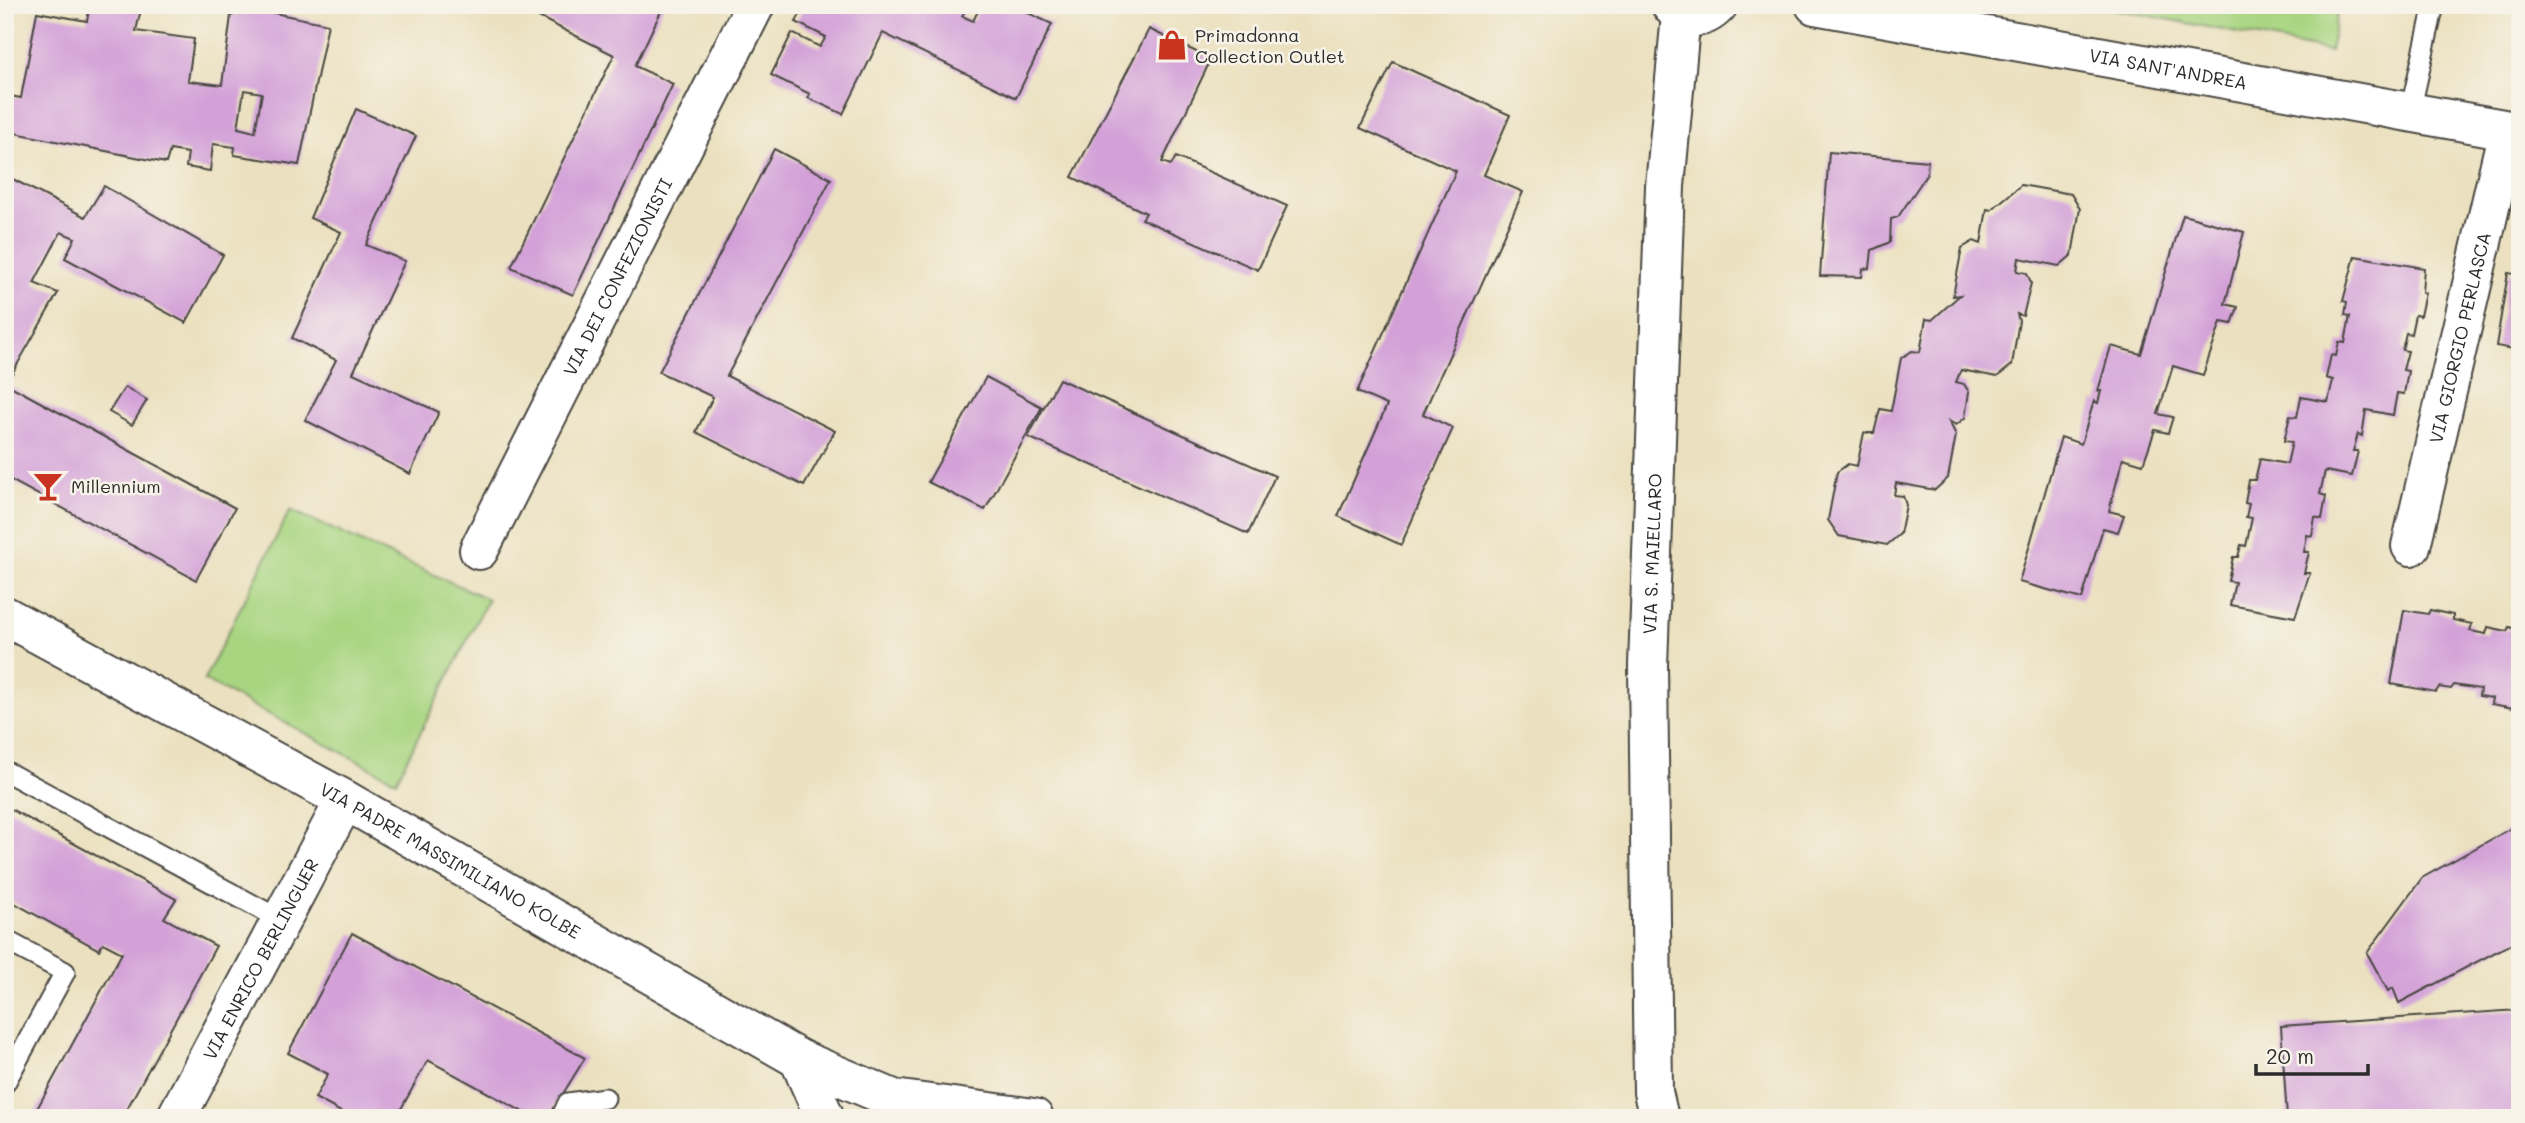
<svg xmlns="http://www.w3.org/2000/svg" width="2525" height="1123" font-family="Mali,sans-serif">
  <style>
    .green { fill: #a9d581; stroke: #6a8056; stroke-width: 2 }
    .building { fill: #d3a1d8; fill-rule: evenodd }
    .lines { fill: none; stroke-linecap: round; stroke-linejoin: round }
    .service-casing { stroke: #484641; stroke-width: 23 }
    .minor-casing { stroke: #484641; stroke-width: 42 }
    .tertiary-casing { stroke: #484641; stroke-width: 42 }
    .service { stroke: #fff; stroke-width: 19 }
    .minor { stroke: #fff; stroke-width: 38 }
    .tertiary { stroke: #fff; stroke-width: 38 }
    .labels { text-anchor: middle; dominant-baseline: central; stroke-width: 5; stroke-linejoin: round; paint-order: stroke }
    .poi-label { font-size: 18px; fill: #2b2b2b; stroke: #f7f3e8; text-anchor: start }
    .street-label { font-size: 18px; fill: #2b2b2b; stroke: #f7f3e8 }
  </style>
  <rect width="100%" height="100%" fill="#f7f3e8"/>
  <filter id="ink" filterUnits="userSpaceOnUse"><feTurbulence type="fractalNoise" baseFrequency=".0143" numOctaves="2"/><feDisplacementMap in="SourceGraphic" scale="14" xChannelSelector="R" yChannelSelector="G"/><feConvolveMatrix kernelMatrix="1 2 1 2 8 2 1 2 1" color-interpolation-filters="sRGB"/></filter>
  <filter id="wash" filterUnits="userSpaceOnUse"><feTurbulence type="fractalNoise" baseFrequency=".00686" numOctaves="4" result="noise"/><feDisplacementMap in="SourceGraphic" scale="28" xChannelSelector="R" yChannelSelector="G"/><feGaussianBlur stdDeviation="1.57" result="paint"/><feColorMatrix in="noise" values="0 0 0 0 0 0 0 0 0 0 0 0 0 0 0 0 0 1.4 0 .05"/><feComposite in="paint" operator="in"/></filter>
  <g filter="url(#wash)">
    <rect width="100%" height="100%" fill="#ebe1c0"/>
    <g class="green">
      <polygon points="2094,5 2339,5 2330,51"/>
      <polygon points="290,510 488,599 396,781 204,680"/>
    </g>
    <g id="blocks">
      <g class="building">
        <path d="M90 5H142L136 31 194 39 188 81 222 85 231 16 250 8 328 24 299 165 234 155 235 147 213 144 210 171 186 167 188 153 170 150 166 163 5 131V95L21 98 37 12 87 21ZM244 90 262 93 255 132 238 128Z"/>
        <polygon points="515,5 664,5 635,66 673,84 573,295 511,267 614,55"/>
        <polygon points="805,5 968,5 962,16 973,21 981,5 1011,5 1052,24 1016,98 883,33 843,114 808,98 810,94 771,75 792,33 820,47 826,37 796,22"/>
        <polygon points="1149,29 1211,59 1162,162 1171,165 1176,157 1287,206 1258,270 1142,219 1146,213 1072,177"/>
        <polygon points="1393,62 1510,115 1484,175 1523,192 1423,414 1453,428 1401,545 1338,516 1387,405 1357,392 1456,171 1360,128"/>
        <polygon points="356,109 416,136 366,245 405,261 353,373 439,412 410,474 305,420 336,360 292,338 341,232 310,218"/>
        <polygon points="774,149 831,179 727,376 835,431 804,486 696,432 713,397 659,372"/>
        <polygon points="1829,152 1928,161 1927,174 1898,217 1891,219 1890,242 1872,250 1870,268 1863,269 1862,277 1820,276"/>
        <polygon points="5,175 85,217 104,186 223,255 186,323 65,258 75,238 61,232 34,283 58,293 9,379 5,377"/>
        <polygon points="2021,185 2071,194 2080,209 2072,255 2059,266 2019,258 2017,271 2027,273 2031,283 2023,316 2017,314 2019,321 2012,365 1997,377 1961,370 1956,382 1964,384 1969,392 1965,418 1956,425 1949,421 1956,435 1948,478 1935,490 1896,483 1894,495 1903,496 1906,505 1900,534 1887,545 1839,536 1828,520 1837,472 1848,464 1857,466 1864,433 1874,433 1880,409 1891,411 1901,358 1912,351 1920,352 1926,319 1932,320 1960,295 1953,296 1962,248 1974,241 1981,244 1987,209 1991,210"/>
        <polygon points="2183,215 2244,232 2225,304 2238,307 2232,324 2221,322 2203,375 2173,366 2158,414 2173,417 2168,433 2155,430 2143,464 2123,458 2109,511 2124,515 2118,532 2103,528 2082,599 2019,582 2061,437 2081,444 2094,401 2098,403 2101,391 2098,391 2111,346 2141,354"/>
        <polygon points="2355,256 2424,268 2422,292 2425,293 2420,316 2415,315 2411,334 2406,333 2402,350 2408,351 2403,370 2408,371 2404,394 2397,393 2393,415 2366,410 2362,436 2358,434 2353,451 2358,451 2352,476 2325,471 2320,494 2326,496 2322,519 2315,517 2312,536 2307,535 2304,552 2309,552 2304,573 2310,573 2295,617 2230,605 2235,582 2228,581 2233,557 2238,557 2241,545 2246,546 2252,518 2246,517 2249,504 2245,503 2249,480 2255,480 2260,459 2287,464 2292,442 2284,441 2290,416 2297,417 2301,397 2328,402 2333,380 2326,378 2331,355 2336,356 2339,342 2345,343 2350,316 2345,315 2347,302 2343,301"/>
        <polygon points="2508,273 2520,275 2520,350 2496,346"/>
        <polygon points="986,377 1042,407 985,510 928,482"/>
        <polygon points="1059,379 1275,476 1248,534 1028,437"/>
        <polygon points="5,383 235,508 196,580 5,477"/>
        <polygon points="125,387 147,400 132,425 109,412"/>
        <polygon points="2404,610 2428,614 2430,610 2453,615 2453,620 2472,624 2470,631 2486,634 2488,627 2507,631 2509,627 2520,630 2520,703 2515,702 2514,708 2491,704 2492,698 2479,696 2480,689 2454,685 2451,689 2439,687 2436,692 2391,684"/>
        <polygon points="5,806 176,899 164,918 216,946 122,1118 32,1118 122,953 103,943 99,950 5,898"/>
        <polygon points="2517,825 2520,830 2520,944 2518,940 2399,1003 2393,988 2388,991 2367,953 2422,878"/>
        <polygon points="352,933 585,1058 548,1118 534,1118 428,1060 396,1118 352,1118 315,1098 328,1074 288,1053"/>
        <polygon points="2518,1010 2520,1118 2287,1118 2281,1026"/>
      </g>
    </g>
  </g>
  <g filter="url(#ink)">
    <use href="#blocks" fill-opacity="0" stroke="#484641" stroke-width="2"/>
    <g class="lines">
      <g class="service-casing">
        <g id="service">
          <polyline points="2410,112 2434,5"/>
          <polyline points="5,771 281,920"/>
          <polyline points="5,940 65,972 5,1083"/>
          <polyline points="561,1118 568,1103 605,1098"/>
        </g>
      </g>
      <g class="minor-casing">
        <g id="minor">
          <path id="s1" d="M2411 546 2508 130"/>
          <path id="s2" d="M479 550 755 5"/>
          <path id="s3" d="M5 616 345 800 799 1059 896 1100 930 1118"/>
          <polyline points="799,1059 825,1118"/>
          <polyline points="901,1100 1034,1118"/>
          <path id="s4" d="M176 1118 345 800"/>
          <path id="s5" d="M1659 1118 1653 1092 1648 666 1665 186 1681 15"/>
        </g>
      </g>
      <g class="tertiary-casing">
        <g id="tertiary">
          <path d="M1671 5C1684 22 1704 20 1718 5"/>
          <path id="s6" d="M1815 5 2520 132"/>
        </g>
      </g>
      <use href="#service" class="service"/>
      <use href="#minor" class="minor"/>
      <use href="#tertiary" class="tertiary"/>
    </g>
  </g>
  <defs>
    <g id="shop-bare" transform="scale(2.415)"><path d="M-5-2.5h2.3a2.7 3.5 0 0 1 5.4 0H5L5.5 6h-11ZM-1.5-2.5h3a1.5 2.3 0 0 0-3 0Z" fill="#c8321e" stroke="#f7f3e8" stroke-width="2.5" paint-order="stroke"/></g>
    <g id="bar-bare" transform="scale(2.415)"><path d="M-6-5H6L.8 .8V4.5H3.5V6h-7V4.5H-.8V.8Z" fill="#c8321e" stroke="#f7f3e8" stroke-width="2.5" paint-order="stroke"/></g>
  </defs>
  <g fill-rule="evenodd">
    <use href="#shop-bare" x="1172" y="45"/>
    <use href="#bar-bare" x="48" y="486"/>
  </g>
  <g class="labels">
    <g class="poi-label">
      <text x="1195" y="35">Primadonna<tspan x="1195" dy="21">Collection Outlet</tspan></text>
      <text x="71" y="486">Millennium</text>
    </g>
    <g class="street-label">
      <text stroke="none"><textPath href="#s6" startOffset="359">VIA SANT'ANDREA</textPath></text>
      <text stroke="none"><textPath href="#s2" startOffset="306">VIA DEI CONFEZIONISTI</textPath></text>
      <text stroke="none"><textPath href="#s1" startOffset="214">VIA GIORGIO PERLASCA</textPath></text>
      <text stroke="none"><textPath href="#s5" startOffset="565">VIA S. MAIELLARO</textPath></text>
      <text stroke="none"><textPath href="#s3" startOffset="508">VIA PADRE MASSIMILIANO KOLBE</textPath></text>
      <text stroke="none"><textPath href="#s4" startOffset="180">VIA ENRICO BERLINGUER</textPath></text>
    </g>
  </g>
  <rect width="2525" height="1123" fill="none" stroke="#f7f3e8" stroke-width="28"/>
  <path d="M2256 1064v10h112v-10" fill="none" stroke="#2b2b2b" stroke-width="3.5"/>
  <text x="2266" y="1064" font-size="21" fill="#2b2b2b" stroke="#f7f3e8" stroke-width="5" paint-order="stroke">20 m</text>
</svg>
